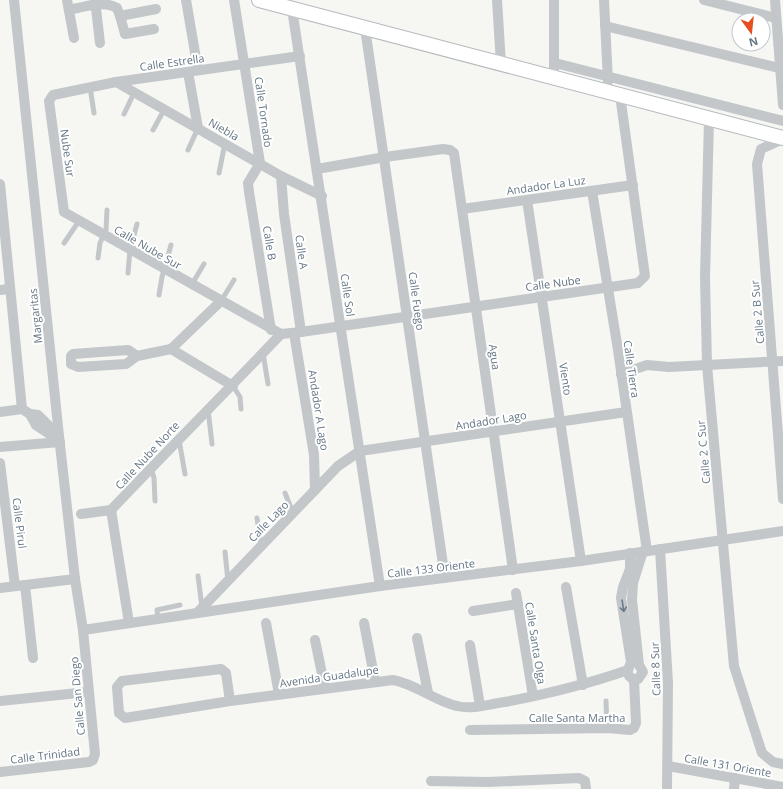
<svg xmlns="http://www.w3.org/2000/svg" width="783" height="789" font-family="'Open Sans',sans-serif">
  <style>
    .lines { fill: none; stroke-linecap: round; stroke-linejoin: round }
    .secondary-casing { stroke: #b3b9bd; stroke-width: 16 }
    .service { stroke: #c3c7ca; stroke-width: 5 }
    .minor { stroke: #c3c7ca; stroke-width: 10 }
    .secondary { stroke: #fff; stroke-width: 14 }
    .oneway { stroke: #697a88 }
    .labels { text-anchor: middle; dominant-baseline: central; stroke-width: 4; stroke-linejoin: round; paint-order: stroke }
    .street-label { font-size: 11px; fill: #647684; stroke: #fff }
  </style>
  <rect width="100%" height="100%" fill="#f6f6f2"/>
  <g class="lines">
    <g class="secondary-casing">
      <polyline id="secondary" points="259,0 783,138"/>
    </g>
    <g class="service">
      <polyline points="90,87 94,113"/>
      <polyline points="124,114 134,93"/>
      <polyline points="153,130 164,110"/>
      <polyline points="188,150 198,128"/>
      <polyline points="219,173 225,143"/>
      <polyline points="64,243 79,221"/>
      <polyline points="98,258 100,243 106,230 107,210"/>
      <polyline points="128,273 130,250 137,224"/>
      <polyline points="192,284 204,264"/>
      <polyline points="159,295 162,277 171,245"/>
      <polyline points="221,301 234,280"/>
      <polyline points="263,353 268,384"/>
      <polyline points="233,386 240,397 241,409"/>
      <polyline points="208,409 212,444"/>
      <polyline points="179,440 185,474"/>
      <polyline points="151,468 154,478 155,501"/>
      <polyline points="285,493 293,513"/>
      <polyline points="257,518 261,545"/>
      <polyline points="225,552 228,581"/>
      <polyline points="198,576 202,607"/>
      <polyline points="158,618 157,610 180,605"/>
      <polyline points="606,701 607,728"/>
    </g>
    <g class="minor">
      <polyline points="67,0 74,38"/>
      <polyline points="95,0 100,43"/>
      <polyline points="186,0 198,70"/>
      <polyline points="234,0 260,163 248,183 249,192 271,330"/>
      <polyline points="497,0 501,64"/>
      <polyline points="604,0 608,82"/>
      <polyline points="704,0 776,18"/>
      <polyline points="775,0 783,105"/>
      <polyline points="292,9 380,586"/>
      <path d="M69 10C83 7 104 0 117 8L120 16 156 9"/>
      <polyline points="120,16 125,34 154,29"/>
      <polyline points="605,26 783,69"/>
      <polyline points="365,28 445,578"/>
      <polyline points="300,56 116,82 53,95 49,101 64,212 281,334 301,332 638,283 645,276 620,95"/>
      <polyline points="555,63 783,121"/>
      <polyline points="554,70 554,0"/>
      <polyline points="188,72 198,128"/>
      <polyline points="116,82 281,176 322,196"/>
      <polyline points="709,119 705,278 707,365 734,666 762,753 773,762 783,764"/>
      <polyline points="783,139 761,149 757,164 783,499"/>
      <polyline points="317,169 385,157 443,149 450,150 454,153 513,570"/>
      <polyline points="281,176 284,214 301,332"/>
      <polyline points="0,184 22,409"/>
      <polyline points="592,191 618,350 647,551"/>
      <polyline points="527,200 581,561"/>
      <polyline points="462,209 633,185"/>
      <polyline points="0,290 10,289"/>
      <polyline points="294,333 314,455 315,490"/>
      <polyline points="171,349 233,386"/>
      <polyline points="171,349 221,301"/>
      <polyline points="137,356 128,350 73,354 71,356 71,364 78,367 126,364 137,356 171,349"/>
      <polyline points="621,374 647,365 669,367 783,361"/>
      <polyline points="0,412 22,409 30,414 38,415 59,436"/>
      <polyline points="30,414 36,425 57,439"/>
      <polyline points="0,447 60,442"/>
      <polyline points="0,463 15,586"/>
      <path d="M111 510C167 451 225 393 281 334"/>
      <polyline points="111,510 129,623"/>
      <polyline points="81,514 111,510"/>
      <polyline points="660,549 668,683 667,789"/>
      <polyline points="25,585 33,658"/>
      <polyline points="566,587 583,685"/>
      <polyline points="0,588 75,579"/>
      <polyline points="516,593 533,696"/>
      <polyline points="473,611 518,604"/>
      <polyline points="197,613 338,466 360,451 626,412"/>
      <polyline points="266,623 279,694"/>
      <polyline points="364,623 375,681"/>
      <polyline points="83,630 380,586 581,561 783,531"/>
      <polyline points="417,638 428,693"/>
      <polyline points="315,640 325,688"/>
      <polyline points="470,645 480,706"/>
      <polyline points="628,670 631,662 621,598 623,587 630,569 630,553"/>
      <polyline points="629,676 634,680 638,679 643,672 639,665 632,600 633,583 643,551"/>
      <polyline points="0,701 88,692"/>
      <path d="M230 701 226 673 221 669 122 681 117 687 119 713 125 718 230 701 393 680C416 684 434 701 457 706 473 710 489 704 505 702 547 694 588 684 628 670"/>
      <polyline points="470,730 607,728 630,730 634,728 636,723 634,680"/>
      <polyline points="668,766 783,787"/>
      <polyline points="0,772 89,762 93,760 95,754 83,630 75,579 59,436 14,0"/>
      <polyline points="431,781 488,782 579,778 585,781 586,789"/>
      <polyline points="734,789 735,778"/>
    </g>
    <use href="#secondary" class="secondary"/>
  </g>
  <defs><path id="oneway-shaft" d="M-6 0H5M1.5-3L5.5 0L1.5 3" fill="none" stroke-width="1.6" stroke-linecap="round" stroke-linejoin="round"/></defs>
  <use class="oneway" href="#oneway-shaft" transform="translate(623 606) rotate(81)"/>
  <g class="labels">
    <g class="street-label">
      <text transform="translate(172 62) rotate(-8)">Calle Estrella</text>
      <text transform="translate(264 112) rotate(82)">Calle Tornado</text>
      <text transform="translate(224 129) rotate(30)">Niebla</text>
      <text transform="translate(68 153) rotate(82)">Nube Sur</text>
      <text transform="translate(546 185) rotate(-8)">Andador La Luz</text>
      <text transform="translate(270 243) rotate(81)">Calle B</text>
      <text transform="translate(148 247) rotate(30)">Calle Nube Sur</text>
      <text transform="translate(302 252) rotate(82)">Calle A</text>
      <text transform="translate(553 283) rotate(-8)">Calle Nube</text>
      <text transform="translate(348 295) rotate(82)">Calle Sol</text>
      <text transform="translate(417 301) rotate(82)">Calle Fuego</text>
      <text transform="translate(757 312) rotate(-95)">Calle 2 B Sur</text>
      <text transform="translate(35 316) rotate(-96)">Margaritas</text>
      <text transform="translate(495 357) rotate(82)">Agua</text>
      <text transform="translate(632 369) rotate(82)">Calle Tierra</text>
      <text transform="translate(566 379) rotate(81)">Viento</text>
      <text transform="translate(319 410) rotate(81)">Andador A Lago</text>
      <text transform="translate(491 420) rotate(-9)">Andador Lago</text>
      <text transform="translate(703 452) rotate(-95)">Calle 2 C Sur</text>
      <text transform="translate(147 455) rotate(-47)">Calle Nube Norte</text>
      <text transform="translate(268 521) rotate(-46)">Calle Lago</text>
      <text transform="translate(20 523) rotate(83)">Calle Pirul</text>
      <text transform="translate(431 568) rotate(-7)">Calle 133 Oriente</text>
      <text transform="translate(536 643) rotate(81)">Calle Santa Olga</text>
      <text transform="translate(655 669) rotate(-92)">Calle 8 Sur</text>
      <text transform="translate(329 676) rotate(-8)">Avenida Guadalupe</text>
      <text transform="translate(77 696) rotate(-95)">Calle San Diego</text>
      <text x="577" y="717">Calle Santa Martha</text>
      <text transform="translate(45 755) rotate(-7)">Calle Trinidad</text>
      <text transform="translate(728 765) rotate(10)">Calle 131 Oriente</text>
    </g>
  </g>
  <g transform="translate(751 32) rotate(165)"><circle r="19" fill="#ffffff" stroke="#c1c8ce"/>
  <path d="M0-3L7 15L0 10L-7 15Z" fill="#e74f21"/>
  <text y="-6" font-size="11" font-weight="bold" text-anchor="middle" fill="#647684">N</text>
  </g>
</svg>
